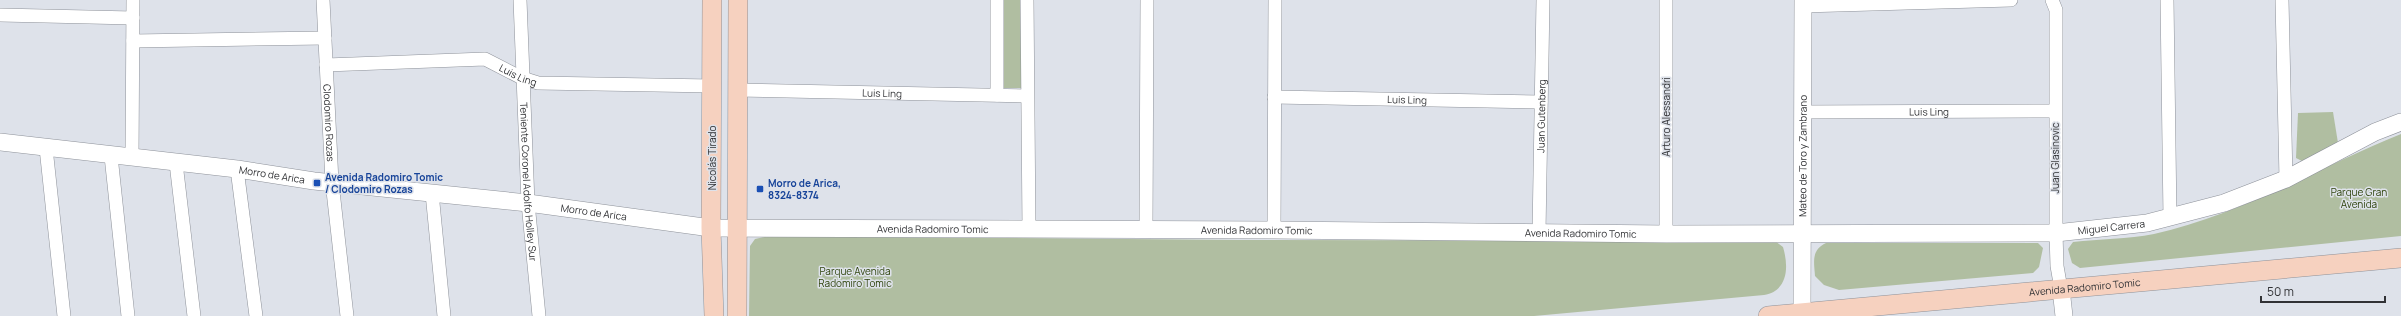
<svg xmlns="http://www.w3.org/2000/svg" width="2401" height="316" font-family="Manrope,sans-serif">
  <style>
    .green { fill: #b0bea1 }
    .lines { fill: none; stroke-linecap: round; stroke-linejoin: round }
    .minor-casing { stroke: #8e929a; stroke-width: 14 }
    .tertiary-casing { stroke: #8e929a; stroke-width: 18 }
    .secondary-casing { stroke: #8e929a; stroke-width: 20 }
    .minor { stroke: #fff; stroke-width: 13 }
    .tertiary { stroke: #fff; stroke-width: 17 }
    .secondary { stroke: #f6d1bf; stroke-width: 19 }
    .transit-dot { fill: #1a4fb4; stroke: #dee2ea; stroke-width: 1.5 }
    .labels { text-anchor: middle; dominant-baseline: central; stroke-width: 3; stroke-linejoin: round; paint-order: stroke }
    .street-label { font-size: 10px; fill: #313235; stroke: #dee2ea }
    .transit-label { font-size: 10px; font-weight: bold; fill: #164399; stroke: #dee2ea; text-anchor: start }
    .park-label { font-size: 10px; fill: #2d420a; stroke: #dee2ea }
  </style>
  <rect width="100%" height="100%" fill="#dee2ea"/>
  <g class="green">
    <polygon points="1004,0 1022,0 1021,88 1002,88"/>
    <polygon points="2333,112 2338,143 2302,161 2296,158 2298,113"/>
    <path d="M2401 134V236L2080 268 2072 263 2068 249 2073 242C2099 239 2128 239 2154 234 2241 215 2319 167 2401 134Z"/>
    <path d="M769 236 1238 240 1768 241H1775L1783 247C1789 267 1788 291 1764 295L1534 316H749L750 246 755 239Z"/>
    <path d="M1826 243H2038L2043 248 2039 267 2033 273 1839 290 1824 285 1815 276C1814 262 1811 250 1826 243Z"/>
  </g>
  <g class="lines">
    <g class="minor-casing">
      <g id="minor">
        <path id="s1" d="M323 0 332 182 347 316"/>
        <path id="s2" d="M520 0 528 203 539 316"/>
        <polyline points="1027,0 1029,229"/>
        <polyline points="2052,0 2056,10 2056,233 2057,266 2061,289"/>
        <polyline points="2167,0 2170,218"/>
        <polyline points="2282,0 2286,179"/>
        <polyline points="1803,6 2011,0"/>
        <polyline points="0,15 133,18"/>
        <polyline points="133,41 325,38"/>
        <path id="s3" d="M326 65 485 59 522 78 538 83 712 86"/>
        <path id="s4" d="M738 90 1027 96"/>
        <polyline points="997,95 997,0"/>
        <path id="s5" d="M1274 97 1541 102"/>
        <path id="s6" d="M1802 112 2055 111"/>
        <polyline points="46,148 64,316"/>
        <polyline points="111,156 128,316"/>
        <polyline points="132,158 133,0"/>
        <polyline points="176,163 194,316"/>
        <polyline points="237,169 256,316"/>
        <polyline points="432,193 444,316"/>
        <polyline points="1146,229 1147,0"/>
        <polyline points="1274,230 1275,0"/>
        <path id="s7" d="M1539 232 1543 0"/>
        <polyline points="1666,234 1666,0"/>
      </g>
    </g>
    <g class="tertiary-casing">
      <g id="tertiary">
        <path id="s8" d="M0 142 237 169 314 181 528 203 711 228 1274 230 1666 234 2056 233 2147 223 2224 203 2286 179 2375 132 2401 122"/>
        <polyline points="2061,289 2064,316"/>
        <path id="s9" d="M1802 313 1803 0"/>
      </g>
    </g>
    <g class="secondary-casing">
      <g id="secondary">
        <polyline points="712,0 711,228 714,316"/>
        <polyline points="737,316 738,0"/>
        <path id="s10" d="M1768 316 2401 258"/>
      </g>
    </g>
    <use href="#minor" class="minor"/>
    <use href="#tertiary" class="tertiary"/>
    <use href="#secondary" class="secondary"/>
  </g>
  <g class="transit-dot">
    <rect x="313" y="179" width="8" height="8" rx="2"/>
    <rect x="756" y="185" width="8" height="8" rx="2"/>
  </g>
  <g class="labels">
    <g class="street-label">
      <text stroke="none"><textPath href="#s3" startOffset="196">Luis Ling</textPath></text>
      <text stroke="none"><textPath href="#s4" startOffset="144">Luis Ling</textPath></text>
      <text stroke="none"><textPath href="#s5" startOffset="133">Luis Ling</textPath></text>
      <text stroke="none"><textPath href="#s6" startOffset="127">Luis Ling</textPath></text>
      <text stroke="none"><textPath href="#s7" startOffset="116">Juan Gutenberg</textPath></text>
      <text transform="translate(1666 117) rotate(-90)">Arturo Alessandri</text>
      <text stroke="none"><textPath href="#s1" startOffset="123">Clodomiro Rozas</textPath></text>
      <text stroke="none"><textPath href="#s9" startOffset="157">Mateo de Toro y Zambrano</textPath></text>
      <text transform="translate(712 158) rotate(-90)">Nicolás Tirado</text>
      <text transform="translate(2055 158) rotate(-90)">Juan Glasinovic</text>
      <text stroke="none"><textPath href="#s8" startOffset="274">Morro de Arica</textPath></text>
      <text stroke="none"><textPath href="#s2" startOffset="182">Teniente Coronel Adolfo Holley Sur</textPath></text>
      <text stroke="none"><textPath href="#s8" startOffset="598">Morro de Arica</textPath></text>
      <text stroke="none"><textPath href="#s8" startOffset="2117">Miguel Carrera</textPath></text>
      <text stroke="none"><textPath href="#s8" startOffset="938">Avenida Radomiro Tomic</textPath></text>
      <text stroke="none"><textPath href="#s8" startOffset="1262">Avenida Radomiro Tomic</textPath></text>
      <text stroke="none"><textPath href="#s8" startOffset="1586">Avenida Radomiro Tomic</textPath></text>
      <text stroke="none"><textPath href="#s10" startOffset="318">Avenida Radomiro Tomic</textPath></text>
    </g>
    <g class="transit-label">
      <text x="325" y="177">Avenida Radomiro Tomic<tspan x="325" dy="12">/ Clodomiro Rozas</tspan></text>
      <text x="768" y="183">Morro de Arica,<tspan x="768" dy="12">8324-8374</tspan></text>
    </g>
    <g class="park-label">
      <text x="2359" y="192">Parque Gran<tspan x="2359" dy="12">Avenida</tspan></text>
      <text x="855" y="271">Parque Avenida<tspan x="855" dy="12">Radomiro Tomic</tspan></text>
    </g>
  </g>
  <path d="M2261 296v6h124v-6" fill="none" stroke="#313235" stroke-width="2"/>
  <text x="2267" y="296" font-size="12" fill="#313235" stroke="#dee2ea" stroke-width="3" paint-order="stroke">50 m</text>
</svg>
